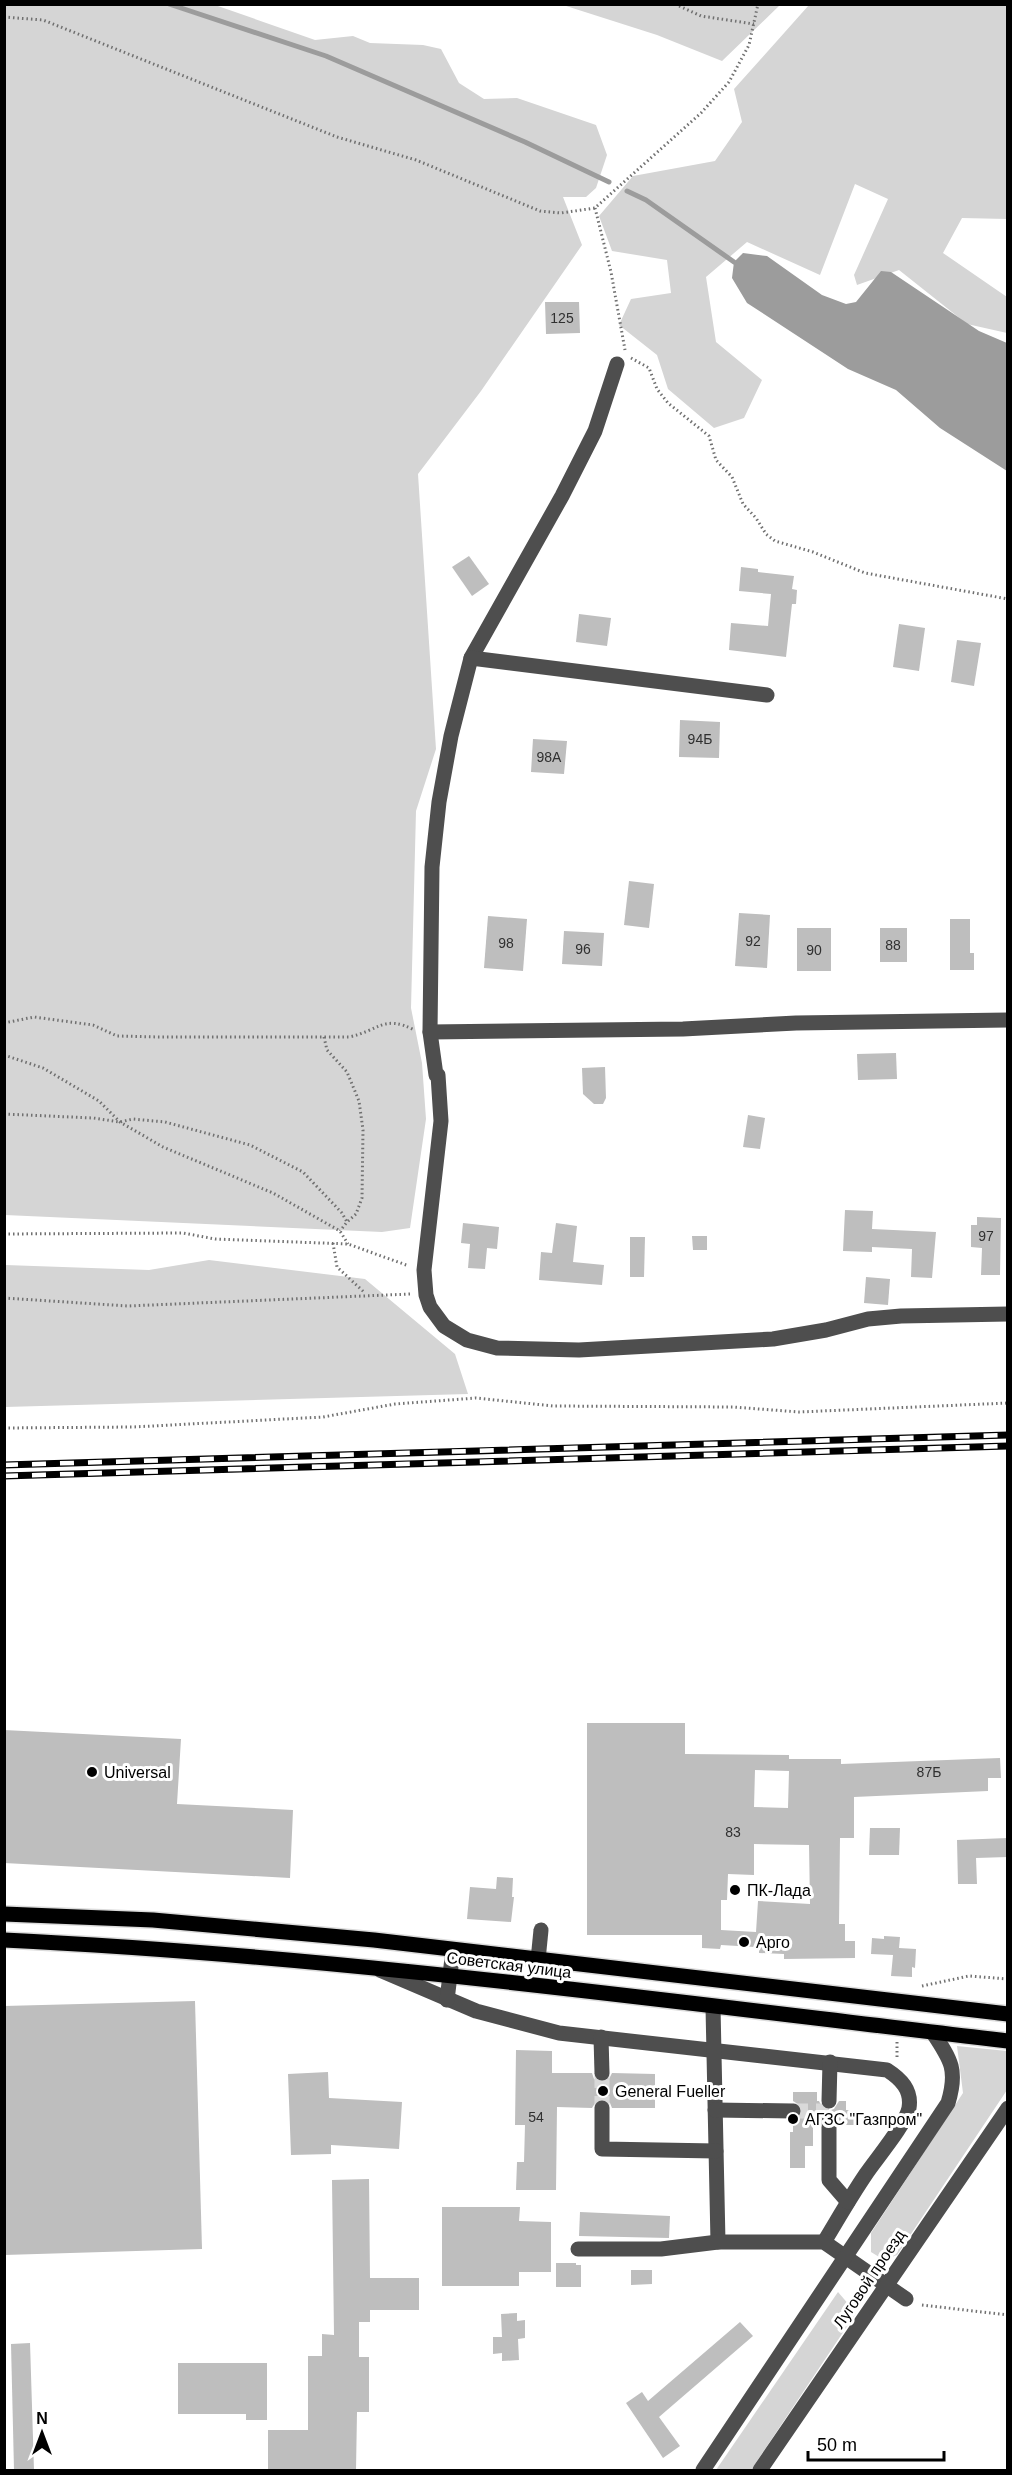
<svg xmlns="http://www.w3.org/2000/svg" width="1012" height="2475" font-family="Helvetica,sans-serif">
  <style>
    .green { fill: #d5d5d5 }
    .water { fill: #9c9c9c }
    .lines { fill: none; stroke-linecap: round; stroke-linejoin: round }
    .stream { stroke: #9c9c9c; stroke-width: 5 }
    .building { fill: #bebebe; fill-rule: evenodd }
    .minor-tunnel { stroke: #d9d9d9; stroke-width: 15; stroke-dasharray: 15 8; stroke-linecap: butt }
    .major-casing { stroke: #dbdbdb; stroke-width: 18 }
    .path { stroke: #707070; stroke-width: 3; stroke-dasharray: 1.5 3; stroke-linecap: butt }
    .minor { stroke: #4e4e4e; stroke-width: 15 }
    .major { stroke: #000; stroke-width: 15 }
    .rail-casing { stroke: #000; stroke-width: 7 }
    .rail { stroke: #fff; stroke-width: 4.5; stroke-dasharray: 14; stroke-linecap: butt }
    .poi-dot { fill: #000; stroke: #fff; stroke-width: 2 }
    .labels { text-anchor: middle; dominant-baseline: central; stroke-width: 6; stroke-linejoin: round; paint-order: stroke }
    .number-label { font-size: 14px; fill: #303030 }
    .poi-label { font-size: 16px; fill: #000; stroke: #fff; text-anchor: start }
    .street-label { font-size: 16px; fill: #000; stroke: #fff }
  </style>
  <rect width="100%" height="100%" fill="#fff"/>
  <g class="green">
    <polygon points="5,4 215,5 315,40 353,36 370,43 423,45 441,49 459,83 484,99 517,98 596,125 607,155 596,188 586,197 563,197 582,245 481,391 418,474 436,749 416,811 411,1008 422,1063 426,1119 410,1228 382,1232 5,1215"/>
    <polygon points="864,4 1007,5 1007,219 962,218 943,253 1007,297 1007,333 967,324 899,270 857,285 854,275 888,199 855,184 820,275 747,242 706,277 716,342 762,380 744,418 714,428 668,389 657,355 619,325 631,299 671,293 667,260 612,251 599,216 633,176 715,161 742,122 734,89 809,5"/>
    <polygon points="563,5 780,5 722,61 657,35"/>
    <polygon points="209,1260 365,1279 455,1354 468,1394 5,1407 5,1265 149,1270"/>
    <polygon points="957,2046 1007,2051 1007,2090 897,2255 884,2260 871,2252 871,2233 963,2093"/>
    <polygon points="838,2292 856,2313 751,2470 716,2470"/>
  </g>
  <polygon class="water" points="743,253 767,256 822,295 846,304 856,302 881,271 891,272 979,331 1007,343 1007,471 940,428 896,390 848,369 747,303 732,278 734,262"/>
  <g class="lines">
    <g class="stream">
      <polyline points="169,4 326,56 525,142 609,182"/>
      <polyline points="627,191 646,200 734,262"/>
    </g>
  </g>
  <g class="building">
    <polygon points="545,302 579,302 580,333 546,334"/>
    <polygon points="469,556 489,584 472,596 452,567"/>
    <polygon points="741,567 758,569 758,572 794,576 792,589 797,590 796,604 792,604 786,657 729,650 731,623 768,626 771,594 739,591"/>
    <polygon points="579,614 611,618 607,646 576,642"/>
    <polygon points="899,624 925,628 919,671 893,667"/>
    <polygon points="957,640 981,643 974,686 951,682"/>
    <polygon points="680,720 720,722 719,758 679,757"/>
    <polygon points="533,739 567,741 564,774 531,772"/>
    <polygon points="629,881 654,884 649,928 624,925"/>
    <polygon points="739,913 770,915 767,968 735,966"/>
    <polygon points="488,916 527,919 523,971 484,968"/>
    <polygon points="950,919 970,919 970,953 974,953 974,970 950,970"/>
    <rect x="797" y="928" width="34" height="43"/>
    <rect x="880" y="928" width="27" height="34"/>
    <polygon points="564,931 604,933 602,966 562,964"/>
    <polygon points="896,1053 897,1079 858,1080 857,1054"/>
    <polygon points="605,1067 606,1098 603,1104 594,1104 583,1094 582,1068"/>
    <polygon points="748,1115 765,1118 760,1149 743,1147"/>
    <polygon points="845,1210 873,1211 872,1229 936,1232 932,1278 911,1277 912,1249 872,1247 872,1252 843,1251"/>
    <polygon points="977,1217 1001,1218 1000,1275 981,1275 982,1248 971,1247 971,1225 977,1225"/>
    <polygon points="463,1223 499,1227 497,1249 487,1248 485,1269 468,1268 470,1244 461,1243"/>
    <polygon points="556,1223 577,1226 573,1262 604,1265 602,1285 539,1280 541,1252 552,1253"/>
    <polygon points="692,1236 707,1236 707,1250 693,1250"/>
    <polygon points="630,1237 645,1237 644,1277 630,1277"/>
    <polygon points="866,1277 890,1279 888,1305 864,1303"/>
    <path d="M587 1723H685V1754L789 1755V1771V1759H841V1764L1000 1758 1001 1778H988V1791L854 1797V1838H840L839 1924H845V1941H855V1958L784 1959V1954L759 1953V1949L755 1947 721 1945 720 1949 702 1948V1935H587ZM755 1770 789 1771 788 1808 754 1807ZM754 1844 809 1845 810 1904 758 1901 756 1932 721 1930V1900H727L728 1874 754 1875Z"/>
    <polygon points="4,1730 181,1739 177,1804 293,1810 290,1878 4,1863"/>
    <polygon points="870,1828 900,1828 899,1855 869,1855"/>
    <polygon points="1008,1838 1008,1857 976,1858 977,1884 958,1884 957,1840"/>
    <polygon points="497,1877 513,1878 512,1897 514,1897 511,1922 467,1919 470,1887 496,1889"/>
    <polygon points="884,1936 900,1937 899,1948 916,1949 915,1968 912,1967 912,1977 891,1976 893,1955 871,1954 872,1938 884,1939"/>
    <polygon points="195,2001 202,2249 4,2255 4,2006"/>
    <polygon points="516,2050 552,2051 552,2073 592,2073 594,2079 602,2083 608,2081 612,2073 655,2074 655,2108 612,2108 610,2103 603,2098 597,2100 592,2108 557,2107 556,2190 516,2190 517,2162 524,2162 525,2125 515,2125"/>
    <polygon points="328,2072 329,2098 402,2102 399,2149 331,2145 331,2154 291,2155 288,2074"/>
    <polygon points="793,2092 817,2092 817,2101 819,2101 823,2109 828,2111 834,2109 839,2101 846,2101 846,2110 857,2110 857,2125 843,2125 843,2121 839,2121 837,2116 830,2111 824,2113 819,2121 813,2121 813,2146 805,2146 805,2168 790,2168 790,2132 793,2132 793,2121 798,2119 803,2112 801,2106 793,2101"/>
    <polygon points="369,2179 370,2278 419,2278 419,2310 370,2310 370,2322 359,2322 359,2357 369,2357 369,2412 357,2412 356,2470 268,2470 268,2430 308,2430 308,2356 322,2356 322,2334 334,2335 332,2180"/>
    <polygon points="442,2207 520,2207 519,2221 551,2222 551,2272 519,2272 519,2286 442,2286"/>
    <polygon points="580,2212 670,2216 669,2238 579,2236"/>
    <polygon points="556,2263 576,2263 576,2265 581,2265 581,2287 556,2287"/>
    <polygon points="631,2270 652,2270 652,2284 631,2285"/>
    <polygon points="517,2313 517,2321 525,2320 525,2338 518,2339 519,2360 502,2361 502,2353 493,2354 493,2337 502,2337 501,2314"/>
    <polygon points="740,2322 753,2336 659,2417 680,2446 663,2458 626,2403 642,2392 648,2401"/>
    <polygon points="30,2343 34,2470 14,2470 11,2344"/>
    <polygon points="178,2363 267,2363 267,2420 246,2420 246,2414 178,2414"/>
  </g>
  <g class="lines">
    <g class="minor-tunnel">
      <polyline points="602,2073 602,2108"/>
      <polyline points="793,2111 829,2111"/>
    </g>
    <g class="major-casing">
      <g id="major">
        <polyline points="4,1914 153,1920 374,1940 1008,2014"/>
        <path d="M4 1940C340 1956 674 2002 1008 2041"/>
      </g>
    </g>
    <g class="path">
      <polyline points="675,4 701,16 754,24"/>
      <polyline points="4,17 43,20 337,137 416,160 540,211 561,213 595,208 701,113 729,82 749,45 758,4"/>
      <polyline points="595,208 611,272 625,350"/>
      <polyline points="631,358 649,368 657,389 668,403 709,436 716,460 732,477 743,504 756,518 766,534 775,541 813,552 865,573 1008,599"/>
      <path d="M4 1023 34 1017 93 1025 117 1036 159 1037H349C378 1031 384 1014 414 1030"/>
      <polyline points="324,1037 327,1050 347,1072 359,1101 363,1130 362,1198 356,1214 347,1222"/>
      <polyline points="4,1055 43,1068 99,1101 120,1122 163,1147 273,1193 340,1231 348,1244"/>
      <polyline points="4,1114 93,1118 120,1122 133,1119 165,1122 250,1145 303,1172 342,1213 347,1222 340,1231"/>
      <polyline points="4,1234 183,1233 215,1239 348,1244 409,1266"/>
      <polyline points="333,1243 337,1267 365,1293"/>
      <polyline points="4,1298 128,1306 410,1294"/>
      <polyline points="4,1428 133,1427 323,1417 395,1404 476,1398 553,1406 733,1407 799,1412 1008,1403"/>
      <polyline points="922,1986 969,1976 1008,1979"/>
      <polyline points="897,2057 897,2042"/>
      <polyline points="922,2305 1008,2315"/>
    </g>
    <g class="minor">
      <polyline points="617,364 595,431 562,496 471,658 451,736 439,802 432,867 430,1032 436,1075 438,1075 441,1121 424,1270 426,1295 430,1307 444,1326 467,1340 497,1348 579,1350 773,1339 826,1330 868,1319 901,1316 1008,1314"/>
      <polyline points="471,658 767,695"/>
      <polyline points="430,1032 683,1029 796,1023 1008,1020"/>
      <polyline points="538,1960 541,1930"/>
      <path d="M380 1970 476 2011 559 2033 887 2070C901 2079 912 2090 909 2108 906 2124 876 2159 866 2174 851 2196 838 2219 824 2242"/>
      <polyline points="447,2000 453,1950"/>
      <polyline points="713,2007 718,2242"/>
      <polyline points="601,2037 602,2073"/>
      <polyline points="829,2101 830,2062"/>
      <polyline points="602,2108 602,2149 716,2151"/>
      <polyline points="715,2110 793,2111"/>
      <polyline points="829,2121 829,2180 848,2202"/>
      <polyline points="578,2249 661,2249 718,2242 824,2242 906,2299"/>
      <path d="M703 2470 948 2103C958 2070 951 2060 933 2033"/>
      <polyline points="760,2470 1008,2108"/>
    </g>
    <use href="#major" class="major"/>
    <g class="rail-casing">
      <g id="rail">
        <polyline points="4,1465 1008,1435"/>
        <polyline points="4,1476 1008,1446"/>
      </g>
    </g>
    <use href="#rail" class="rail"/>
  </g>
  <g class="poi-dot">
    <circle cx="92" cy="1772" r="6"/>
    <circle cx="735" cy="1890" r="6"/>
    <circle cx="744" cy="1942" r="6"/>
    <circle cx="603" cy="2091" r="6"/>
    <circle cx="793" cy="2119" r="6"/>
  </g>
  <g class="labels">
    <g class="number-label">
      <text x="562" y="318">125</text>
      <text x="700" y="739">94Б</text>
      <text x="549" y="757">98А</text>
      <text x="753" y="941">92</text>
      <text x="506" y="943">98</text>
      <text x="893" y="945">88</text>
      <text x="583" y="949">96</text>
      <text x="814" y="950">90</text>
      <text x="986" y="1236">97</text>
      <text x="929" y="1772">87Б</text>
      <text x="733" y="1832">83</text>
      <text x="536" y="2117">54</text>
    </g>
    <g class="poi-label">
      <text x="104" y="1772">Universal</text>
      <text x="747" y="1890">ПК-Лада</text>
      <text x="756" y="1942">Арго</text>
      <text x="615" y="2091">General Fueller</text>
      <text x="805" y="2119">АГЗС "Газпром"</text>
    </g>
    <g class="street-label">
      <text transform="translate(509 1965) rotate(7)">Советская улица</text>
      <text transform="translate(869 2279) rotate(-56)">Луговой проезд</text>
    </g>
  </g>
  <rect width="1012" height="2475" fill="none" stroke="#000000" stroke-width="12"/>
  <g transform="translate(42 2433)" stroke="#ffffff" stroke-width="4.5" paint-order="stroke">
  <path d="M0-4.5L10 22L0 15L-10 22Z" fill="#000000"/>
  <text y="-9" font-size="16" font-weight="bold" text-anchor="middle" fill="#000000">N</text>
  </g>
  <path d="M808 2451v9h136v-9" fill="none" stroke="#000000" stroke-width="3"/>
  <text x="817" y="2451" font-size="18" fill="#000000" stroke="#ffffff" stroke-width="4.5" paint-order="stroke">50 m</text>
</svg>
